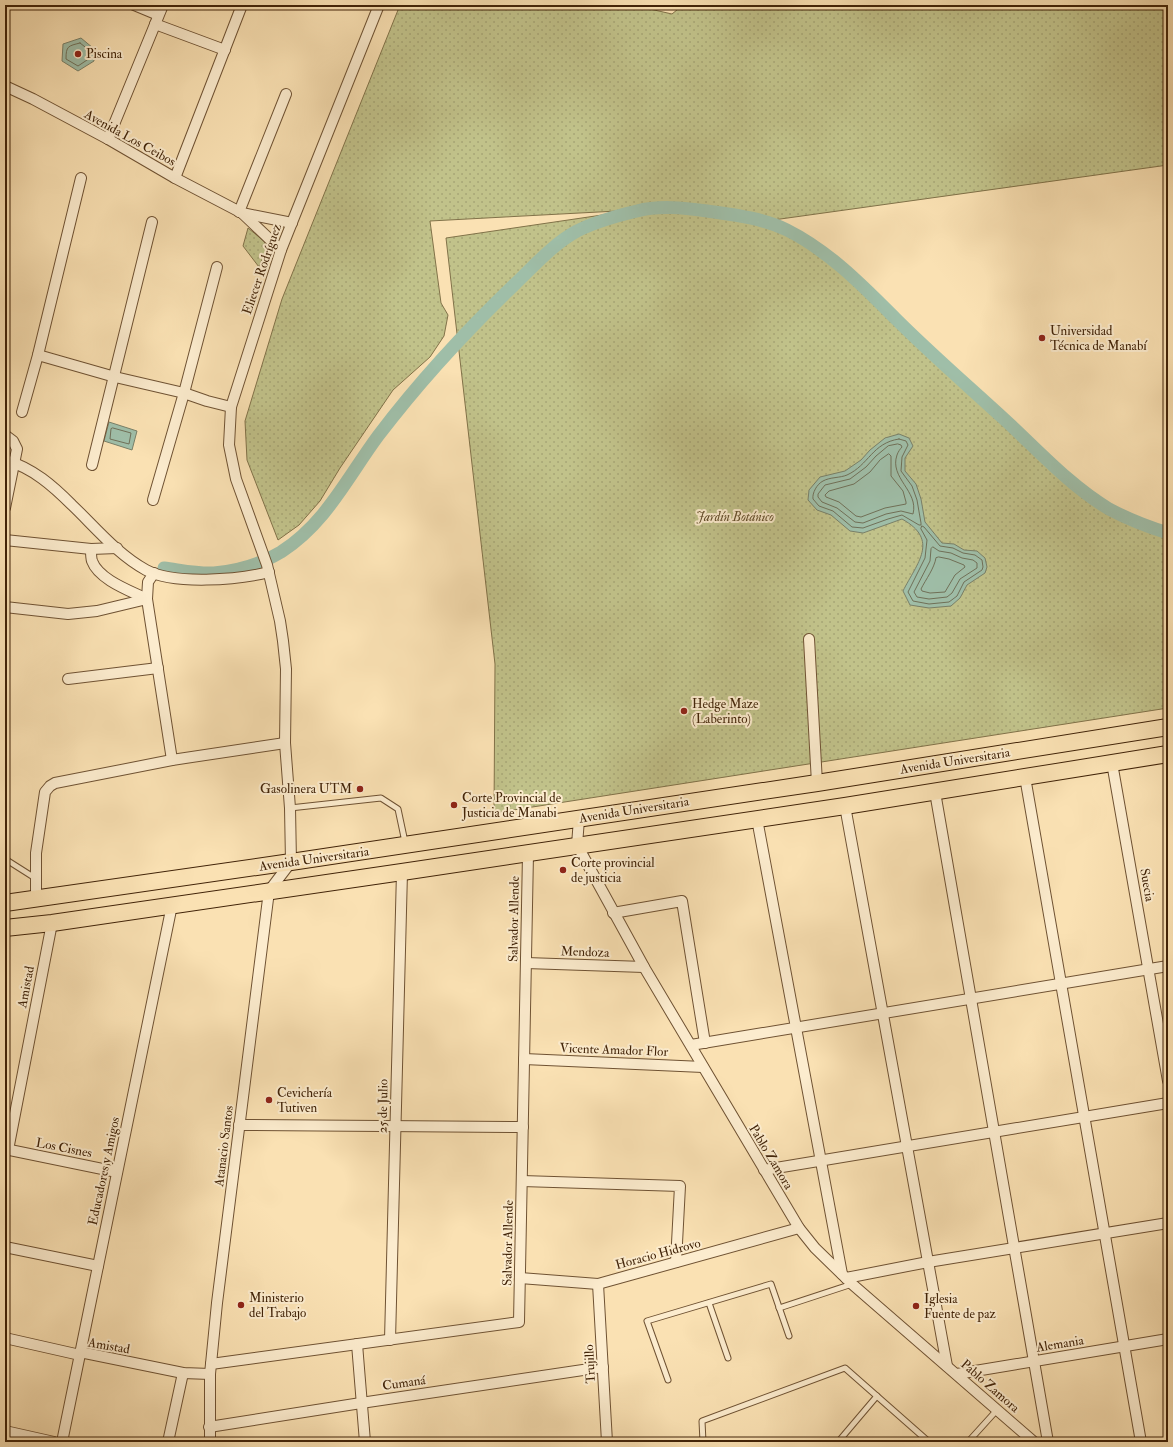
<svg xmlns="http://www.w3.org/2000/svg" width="1173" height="1447" font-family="'IM FELL Double Pica',serif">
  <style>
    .green { fill: url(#green-dots); stroke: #817249 }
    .water { fill: #9fbea8; stroke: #798068 }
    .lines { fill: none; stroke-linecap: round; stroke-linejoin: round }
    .shore { stroke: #707058; stroke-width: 1 }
    .canal { stroke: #9fbea8; stroke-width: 13 }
    .lane-casing { stroke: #6f5233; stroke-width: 7 }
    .street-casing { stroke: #6f5233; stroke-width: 12 }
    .primary-casing { stroke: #412308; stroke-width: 18 }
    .lane { stroke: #fcecce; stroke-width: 5 }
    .street { stroke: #fcecce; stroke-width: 10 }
    .primary { stroke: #fae1b3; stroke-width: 16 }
    .poi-dot { fill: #8f2418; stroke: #fcecce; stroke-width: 1.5 }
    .labels { text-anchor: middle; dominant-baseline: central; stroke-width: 4; stroke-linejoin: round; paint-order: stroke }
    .poi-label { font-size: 13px; fill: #412308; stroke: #fcecce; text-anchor: start }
    .street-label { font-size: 13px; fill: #412308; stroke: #fcecce }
    .park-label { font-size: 13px; font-style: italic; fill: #614b28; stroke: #fcecce }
  </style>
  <defs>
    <pattern id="green-dots" width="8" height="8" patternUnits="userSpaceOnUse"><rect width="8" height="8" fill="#c1c28a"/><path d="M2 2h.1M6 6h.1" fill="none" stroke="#a7a676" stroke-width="1.8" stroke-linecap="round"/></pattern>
  </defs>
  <rect width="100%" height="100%" fill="#fae1b3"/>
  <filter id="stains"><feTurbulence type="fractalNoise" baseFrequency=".005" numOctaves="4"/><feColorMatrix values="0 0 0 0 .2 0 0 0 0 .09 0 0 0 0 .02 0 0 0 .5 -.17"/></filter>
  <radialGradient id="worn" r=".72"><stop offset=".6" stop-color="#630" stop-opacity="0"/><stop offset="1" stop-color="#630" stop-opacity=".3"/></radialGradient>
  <g class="green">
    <polygon points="400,5 632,5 672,14 683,5 1168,5 1168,165 766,221 803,239 818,249 849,275 934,355 1079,488 1113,511 1168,533 1168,708 494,813 495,664 446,238 636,210 430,221 441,303 448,315 444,336 430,357 393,390 340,468 320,501 299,525 278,540 247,460 245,421 282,299"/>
    <polygon points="248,228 264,241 267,248 259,267 243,246"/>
  </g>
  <g class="water">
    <polygon points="81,38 93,48 94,61 78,71 62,61 63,44"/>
    <polygon points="109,422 137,431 132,450 104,441"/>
    <path d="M899 434 909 438 913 446 905 458V471L916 484 921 499 925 522 942 543 954 544 964 550 977 551 985 558 987 567 985 573 967 585 960 598 951 606 929 608 910 605 903 591C917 563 940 540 902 519L863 533 850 531 831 515 817 510 808 500 809 490 820 477 845 471 861 460 870 450 885 438Z"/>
  </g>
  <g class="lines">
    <g class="shore">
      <path d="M80 43 89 50 90 58 78 66 66 59C66 46 68 46 80 43Z"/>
      <polygon points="113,428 131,433 129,444 110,439 111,429"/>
      <path d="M899 439 906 441 908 445 902 457 901 471 912 486 917 500 921 523V525H919L902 515 888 519 863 528 852 527 833 511 819 506 813 499C812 493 817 484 823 481 830 477 840 478 847 475 869 465 872 443 899 439Z"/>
      <path d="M898 444 901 445 902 447C900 449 898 452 897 455 889 478 919 491 913 514L901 511 886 514 863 523 855 522 837 508 822 502 818 497V494L825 485 850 479 866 467 876 456 888 446Z"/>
      <polygon points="889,454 891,456 891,476 903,491 906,502 906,504 885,508 861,517 856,516 839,502 826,497 825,495 829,491 854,484 870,472 880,460"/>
      <polygon points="922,526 924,527 940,546 953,548 963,553 975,555 982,560 983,567 982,570 964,582 957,596 949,602 929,604 913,601 908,592 925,558 927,540 921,529"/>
      <polygon points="933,547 939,551 951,553 962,558 973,560 977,563 977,568 960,579 952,593 947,597 929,599 917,597 914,592 930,561 931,549"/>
      <path d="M939 557 949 559 964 565 965 567 955 575 945 592 930 593 922 591 921 589C926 579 934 569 936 558Z"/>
    </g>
    <path class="canal" d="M164 568C180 570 198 574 214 573 237 571 261 564 281 552 326 523 347 478 378 436 419 382 465 332 514 285 534 266 553 244 577 231 593 223 620 215 637 211 660 205 684 208 707 211 735 215 762 218 787 230 829 251 863 286 895 318 930 353 967 385 1003 418 1037 449 1069 485 1109 509 1128 519 1148 527 1168 533"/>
    <g class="lane-casing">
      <g id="lane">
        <polyline points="290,808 381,798 398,809 405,842"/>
        <polyline points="5,859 35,878"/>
        <polyline points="709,1303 728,1358"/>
        <polyline points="779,1308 852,1284"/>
        <polyline points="668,1380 647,1321 771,1284 789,1336"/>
        <polyline points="703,1442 702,1421 845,1368 929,1442"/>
        <polyline points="838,1442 877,1396"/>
        <polyline points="968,1442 997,1410"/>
      </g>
    </g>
    <g class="street-casing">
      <g id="street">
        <polyline points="134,5 158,15"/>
        <polyline points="155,24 225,50"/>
        <polyline points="5,86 33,99 108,139 175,178 242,213 281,250"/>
        <polyline points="108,139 163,5"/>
        <polyline points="175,178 242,5"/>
        <polyline points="239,212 286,94"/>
        <polyline points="242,213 292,223"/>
        <polyline points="38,355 115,377 184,393 207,401 231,407"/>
        <polyline points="22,412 38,355 81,178"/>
        <polyline points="5,435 13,441 17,449 5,508"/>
        <path d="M5 460C33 468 53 486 72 505 95 527 118 555 146 570 174 585 238 580 269 572"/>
        <polyline points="92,465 152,222"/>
        <polyline points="153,500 184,393 217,267"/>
        <polyline points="5,540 91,549 117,548"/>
        <path d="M91 549C91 553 91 558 92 561 99 580 131 591 147 599"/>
        <polyline points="154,573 148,582 147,599 172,760"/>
        <polyline points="5,607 68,614 97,611 147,599"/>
        <polyline points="809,639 817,783"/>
        <polyline points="68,679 158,668"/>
        <polyline points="1112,763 1168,1081"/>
        <polyline points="1025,777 1141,1442"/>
        <polyline points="935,792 1048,1442"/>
        <polyline points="845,806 947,1366"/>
        <polyline points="579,819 577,845 644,967 799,1228 815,1248 852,1284 1034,1442"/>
        <polyline points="757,819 842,1274"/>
        <polyline points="36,899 36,853 45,792 50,786 55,783 172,760 285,743"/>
        <polyline points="613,913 682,901 705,1043"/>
        <polyline points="526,963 644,967"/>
        <polyline points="691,1045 1168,966"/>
        <polyline points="524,1059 703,1067"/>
        <polyline points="239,1125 523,1127"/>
        <polyline points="5,1149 117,1172"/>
        <polyline points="8,1150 52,923"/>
        <polyline points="764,1170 1168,1103"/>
        <polyline points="522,1181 680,1186 676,1262"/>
        <polyline points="5,1247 98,1266"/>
        <polyline points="520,1278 598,1284 799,1228"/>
        <polyline points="846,1278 928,1262 1168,1223"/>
        <polyline points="598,1284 607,1442"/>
        <polyline points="5,1338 80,1355 80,1352 183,1373 210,1374"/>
        <polyline points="390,1340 402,872"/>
        <polyline points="357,1344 365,1442"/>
        <polyline points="211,1364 519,1322 528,854"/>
        <polyline points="957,1374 1168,1339"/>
        <polyline points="209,1427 361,1403 603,1367"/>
        <polyline points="5,1431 54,1442"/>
        <polyline points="62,1442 172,905"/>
        <polyline points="168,1442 183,1373"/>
        <polyline points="210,1442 210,1374 217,1303 269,891 291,862 290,808 285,743 286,669 283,641 280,621 267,565 236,479 229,445 231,407 281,250 379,5"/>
      </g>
    </g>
    <g class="primary-casing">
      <g id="primary">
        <polyline points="5,903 291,862 817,783 1168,727"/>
        <polyline points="5,928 52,923 402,872 845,806 1168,754"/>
      </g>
    </g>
    <use href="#lane" class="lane"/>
    <use href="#street" class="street"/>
    <use href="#primary" class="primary"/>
  </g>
  <g class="poi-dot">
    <circle cx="78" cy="54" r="4"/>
    <circle cx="1042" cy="338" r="4"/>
    <circle cx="684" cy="711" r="4"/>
    <circle cx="360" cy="789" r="4"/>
    <circle cx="454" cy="805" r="4"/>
    <circle cx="563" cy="870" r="4"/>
    <circle cx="269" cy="1100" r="4"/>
    <circle cx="241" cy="1305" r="4"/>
    <circle cx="916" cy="1306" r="4"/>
  </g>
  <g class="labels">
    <g class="poi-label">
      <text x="86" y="54">Piscina</text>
      <text x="1050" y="331">Universidad<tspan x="1050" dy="15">Técnica de Manabí</tspan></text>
      <text x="692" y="704">Hedge Maze<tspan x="692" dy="15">(Laberinto)</tspan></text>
      <text x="352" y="789" text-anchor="end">Gasolinera UTM</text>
      <text x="462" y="798">Corte Provincial de<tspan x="462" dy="15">Justicia de Manabi</tspan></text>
      <text x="571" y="863">Corte provincial<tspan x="571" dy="15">de justicia</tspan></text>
      <text x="277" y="1093">Cevichería<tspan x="277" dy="15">Tutiven</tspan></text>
      <text x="249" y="1298">Ministerio<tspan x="249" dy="15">del Trabajo</tspan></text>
      <text x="924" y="1299">Iglesia<tspan x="924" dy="15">Fuente de paz</tspan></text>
    </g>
    <g class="street-label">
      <text transform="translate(130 138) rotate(29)">Avenida Los Ceibos</text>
      <text transform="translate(262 269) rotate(-71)">Eliecer Rodríguez</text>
      <text transform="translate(955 761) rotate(-9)">Avenida Universitaria</text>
      <text transform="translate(634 810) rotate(-9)">Avenida Universitaria</text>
      <text transform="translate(314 859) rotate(-8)">Avenida Universitaria</text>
      <text transform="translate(1147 885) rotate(80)">Suecia</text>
      <text transform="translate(514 919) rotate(-89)">Salvador Allende</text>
      <text transform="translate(585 952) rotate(2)">Mendoza</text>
      <text transform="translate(26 987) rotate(-79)">Amistad</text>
      <text transform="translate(614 1050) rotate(2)">Vicente Amador Flor</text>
      <text transform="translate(383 1106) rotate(-89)">25 de Julio</text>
      <text transform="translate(224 1146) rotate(-83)">Atanacio Santos</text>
      <text transform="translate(64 1148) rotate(11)">Los Cisnes</text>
      <text transform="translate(771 1157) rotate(59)">Pablo Zamora</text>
      <text transform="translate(104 1171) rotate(-78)">Educadores y Amigos</text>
      <text transform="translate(508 1243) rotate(-89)">Salvador Allende</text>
      <text transform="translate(658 1254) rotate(-15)">Horacio Hidrovo</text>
      <text transform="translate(1060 1344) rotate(-9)">Alemania</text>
      <text transform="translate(109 1346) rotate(10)">Amistad</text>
      <text transform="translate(590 1364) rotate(-93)">Trujillo</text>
      <text transform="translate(404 1383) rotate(-8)">Cumaná</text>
      <text transform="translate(990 1386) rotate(41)">Pablo Zamora</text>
    </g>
    <g class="park-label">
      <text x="735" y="517">Jardín Botánico</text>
    </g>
  </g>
  <rect width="1173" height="1447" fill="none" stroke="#fae1b3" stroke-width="20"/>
  <rect x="6" y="6" width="1161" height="1435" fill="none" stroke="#412308" stroke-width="2"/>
  <rect x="10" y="10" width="1153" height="1427" fill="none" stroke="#412308"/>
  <rect width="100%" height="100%" filter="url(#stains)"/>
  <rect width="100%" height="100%" fill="url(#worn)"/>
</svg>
